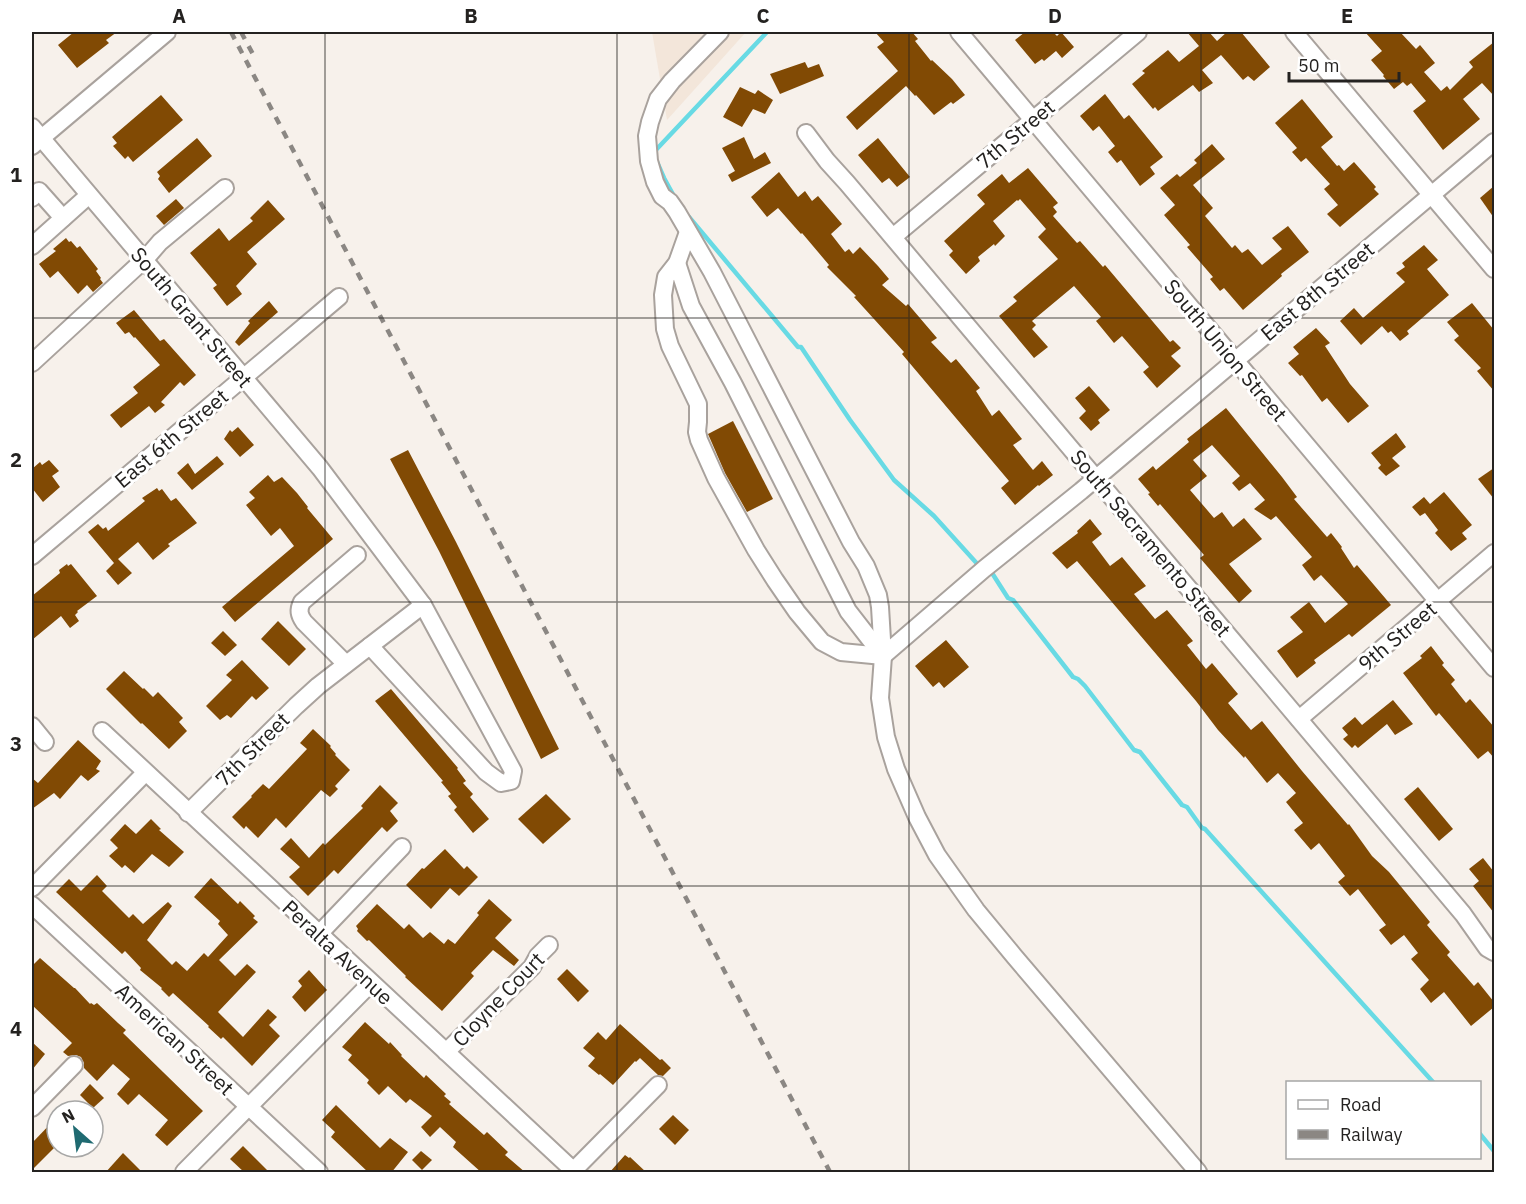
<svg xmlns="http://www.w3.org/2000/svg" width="1526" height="1204" font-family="'IBM Plex Sans',sans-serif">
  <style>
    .built { fill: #f3e6da }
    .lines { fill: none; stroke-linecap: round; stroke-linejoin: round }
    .stream { stroke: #68dae4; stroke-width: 4.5 }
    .building { fill: #814a04 }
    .minor-casing { stroke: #a9a29d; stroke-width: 20 }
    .minor { stroke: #fff; stroke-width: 16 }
    .rail { stroke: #8b8783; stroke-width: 4.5; stroke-dasharray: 8 8; stroke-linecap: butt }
    .grid { fill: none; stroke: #242220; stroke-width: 1.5; stroke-opacity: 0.55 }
    .labels { text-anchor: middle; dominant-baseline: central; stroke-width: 6; stroke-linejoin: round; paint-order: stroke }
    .street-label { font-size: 21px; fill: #242220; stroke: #fff }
    .neatline { fill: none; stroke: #242220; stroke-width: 2 }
    .grid-label { font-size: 20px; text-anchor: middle; font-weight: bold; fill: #242220 }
  </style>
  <rect width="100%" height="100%" fill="#f7f1eb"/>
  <polygon class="built" points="652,32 746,32 667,120"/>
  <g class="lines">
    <g class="stream">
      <polyline points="654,152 767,32"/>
      <polyline points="657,162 664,178 675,198"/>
      <polyline points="689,217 798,347 801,347 850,420 894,480 934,516 981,568"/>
      <polyline points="988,572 992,573 1008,598 1013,600 1073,677 1078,679 1085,686 1134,750 1140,752 1182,805 1187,807 1202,828 1205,829 1433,1082"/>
      <polyline points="1480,1134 1494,1151"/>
    </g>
  </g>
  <g class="building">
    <polygon points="74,32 117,32 106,40 109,43 77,68 58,45"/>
    <polygon points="875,32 912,32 918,39 915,41 931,61 932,60 952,79 965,95 953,104 951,102 934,115 916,95 915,96 906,86 857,130 846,117 898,71 877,47 884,42"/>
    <polygon points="1025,32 1053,32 1057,36 1061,32 1074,47 1062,58 1056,51 1044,61 1042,59 1035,64 1015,40"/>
    <polygon points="1187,32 1209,32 1217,41 1227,32 1241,32 1270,67 1254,81 1248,76 1243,80 1221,55 1202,70 1213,83 1199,92 1193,85 1158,111 1155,107 1153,109 1132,84 1145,73 1142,71 1168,50 1179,62 1199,46"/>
    <polygon points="1365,32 1400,32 1416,49 1420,45 1435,63 1424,72 1441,91 1447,86 1450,90 1473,67 1469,62 1494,42 1494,96 1482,83 1463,99 1480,119 1443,150 1413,111 1426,101 1411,83 1407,86 1403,82 1394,89 1383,76 1384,75 1371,60 1382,51"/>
    <polygon points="805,62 808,68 819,64 824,76 780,94 770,74"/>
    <polygon points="740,87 755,94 758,90 773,100 765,114 753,109 742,127 723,117"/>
    <polygon points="1105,94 1124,119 1129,115 1163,157 1150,167 1155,174 1140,186 1121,160 1117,163 1108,152 1115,146 1099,126 1093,131 1080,116"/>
    <polygon points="161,95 183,120 133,162 128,156 125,159 113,146 117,143 112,137"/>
    <polygon points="1302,99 1333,137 1321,147 1337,166 1339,165 1344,171 1354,162 1376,187 1374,189 1379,194 1340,227 1327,214 1338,205 1324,189 1330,184 1306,158 1301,162 1292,152 1297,148 1275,123"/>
    <polygon points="744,137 754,159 765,152 771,163 732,182 728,175 735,171 722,148"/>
    <polygon points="197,138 212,156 169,193 158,179 160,176 157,172"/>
    <polygon points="878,138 910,177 897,187 889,178 882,183 858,155"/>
    <polygon points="1212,144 1225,159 1193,185 1213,208 1205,216 1232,248 1235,245 1242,253 1248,249 1262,265 1282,249 1272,238 1288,226 1309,252 1281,274 1282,276 1243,310 1224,288 1220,291 1210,279 1213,277 1187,247 1190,245 1164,215 1175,205 1160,188 1177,174 1180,177 1197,163 1194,160"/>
    <polygon points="1028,168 1058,203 1053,207 1057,212 1053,216 1077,243 1080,241 1103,267 1105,265 1170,342 1173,340 1181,348 1171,356 1181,366 1157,388 1143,372 1149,367 1122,336 1114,343 1096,321 1101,317 1074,286 1032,321 1036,325 1032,329 1048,347 1034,358 999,316 1017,301 1013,297 1058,259 1038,237 1046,229 1020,199 1018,201 1017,200 993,221 1005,236 995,246 994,244 978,257 980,261 966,274 949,255 953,251 944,241 985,204 977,195 1002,174 1009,183"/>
    <polygon points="779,172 798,197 805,191 812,201 818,196 842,224 831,234 845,252 849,249 853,254 860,247 878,266 889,279 882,285 906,306 908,304 925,324 937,338 931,342 951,363 956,359 966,371 980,388 976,391 992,416 999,410 1022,439 1013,445 1033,470 1042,461 1053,475 1039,486 1038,485 1015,505 1001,488 1009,481 902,354 904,352 854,297 856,296 827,267 829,265 802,233 801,234 778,208 767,217 751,197"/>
    <polygon points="1494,186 1494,218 1480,198"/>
    <polygon points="176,199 184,208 164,225 156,216"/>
    <polygon points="268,200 285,219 247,252 257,264 236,286 242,294 227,306 213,288 217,285 190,253 219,228 229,241 253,221 250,218"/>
    <polygon points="66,238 69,242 71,241 77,248 80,246 98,269 96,271 101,278 100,279 103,283 93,292 87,285 78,294 58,271 50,278 39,264 56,251 53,249"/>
    <polygon points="1424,245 1438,260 1427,269 1449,295 1407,331 1409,334 1400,341 1391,331 1388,333 1382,326 1361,345 1340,321 1354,308 1363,318 1405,282 1396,273 1405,267 1402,263"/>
    <polygon points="269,301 278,312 239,346 235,342 250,323 248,321"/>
    <polygon points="1472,303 1494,330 1494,391 1477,371 1481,368 1454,340 1459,336 1447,322"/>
    <polygon points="134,310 160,341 164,339 196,375 184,386 180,382 161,402 165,405 155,413 149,406 121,428 110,415 138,393 133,387 160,365 135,337 134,338 129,332 125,334 116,323"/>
    <polygon points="1316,328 1330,343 1325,346 1350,384 1369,406 1348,423 1327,398 1322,402 1302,375 1300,376 1288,363 1299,354 1293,347"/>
    <polygon points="1089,386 1110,410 1098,420 1100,423 1091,431 1079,418 1086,411 1075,398"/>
    <polygon points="1226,408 1282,477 1297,497 1294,499 1327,537 1331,533 1342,547 1341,548 1354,568 1357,565 1391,605 1352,637 1349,634 1314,660 1316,663 1297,678 1277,651 1303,632 1290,617 1309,602 1325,623 1348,604 1321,575 1314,581 1302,565 1312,557 1276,516 1271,520 1254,509 1265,500 1250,483 1239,491 1232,483 1240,476 1212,445 1193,460 1207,476 1190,490 1214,518 1222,512 1233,527 1244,518 1262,539 1229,564 1252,591 1239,603 1200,558 1204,555 1160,504 1158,506 1148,494 1150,493 1138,479 1153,466 1156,470 1189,442 1187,439"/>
    <polygon points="733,421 773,499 747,512 725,473 708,434"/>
    <polygon points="238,427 254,445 240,457 224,439 230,430 232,432"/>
    <polygon points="1396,433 1406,447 1392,458 1400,466 1386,476 1378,468 1381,465 1371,453"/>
    <polygon points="408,450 456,542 559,749 541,759 439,551 390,459"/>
    <polygon points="217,456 224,464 192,490 177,473 188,463 195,474"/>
    <polygon points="49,460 59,471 52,476 60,487 43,502 32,488 32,469 40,462 42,465"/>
    <polygon points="1494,468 1494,499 1478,479"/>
    <polygon points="268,475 274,482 282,477 297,493 308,507 307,508 333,539 235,622 222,607 294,546 280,528 271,536 246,505 255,498 249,492"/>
    <polygon points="157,488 159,491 162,489 171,501 176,498 197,523 168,544 170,546 153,560 138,542 118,559 132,573 118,585 106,571 117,560 114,563 88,532 98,524 103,529 106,527 108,531 145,501 142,498"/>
    <polygon points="1444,492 1472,525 1462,533 1467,539 1451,551 1435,533 1438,530 1425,513 1420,516 1412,507 1424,497 1430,504"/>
    <polygon points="1090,519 1102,534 1092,542 1110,566 1122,557 1146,586 1134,594 1155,619 1167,610 1193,641 1187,645 1206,669 1212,663 1238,694 1228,703 1251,730 1262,721 1302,771 1348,825 1349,824 1372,856 1389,872 1430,922 1427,925 1450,952 1447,955 1474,986 1478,982 1494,1002 1494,1007 1471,1026 1444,992 1431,1003 1420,989 1429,980 1411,959 1418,953 1404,935 1391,945 1379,930 1386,925 1358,889 1350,896 1338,882 1345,876 1319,843 1311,850 1294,830 1303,823 1286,802 1296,793 1278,773 1267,783 1245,756 1244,758 1218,730 1196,701 1077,561 1067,569 1052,553 1078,533 1077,531"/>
    <polygon points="67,564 68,566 71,564 97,596 77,611 78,612 75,615 79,621 70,628 61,616 32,640 32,596 60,573 59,570"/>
    <polygon points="278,621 306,649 289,666 261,639"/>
    <polygon points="223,631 237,645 225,656 211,643"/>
    <polygon points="946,640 969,667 944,688 939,682 933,687 915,666"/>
    <polygon points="1431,646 1444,663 1442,665 1455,680 1451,684 1466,703 1470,699 1494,727 1494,758 1488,751 1478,759 1439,713 1436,716 1403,673 1422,658 1420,656"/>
    <polygon points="242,660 269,688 256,700 252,696 231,718 227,715 220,720 206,706 232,680 226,675"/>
    <polygon points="124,671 143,689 144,688 153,697 158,692 183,718 179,722 187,731 169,749 142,723 141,724 106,689"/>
    <polygon points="391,689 458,768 457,769 466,781 463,783 473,794 470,797 489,819 473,833 454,810 457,807 448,796 451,794 441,782 443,781 375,701"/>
    <polygon points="1393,700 1413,724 1395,735 1387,724 1358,748 1355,745 1352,748 1343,739 1348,735 1342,728 1355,717 1362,725"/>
    <polygon points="313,729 331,746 330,747 336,754 335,755 350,770 335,786 338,789 330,797 321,790 286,828 276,818 258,838 246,826 244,829 232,817 252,797 251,796 263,784 269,789 307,749 300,743"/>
    <polygon points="78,740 101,761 96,769 100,771 88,781 81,775 60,799 54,793 32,809 32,778 38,783"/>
    <polygon points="380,785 398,803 390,811 398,821 387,832 382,827 338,874 334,870 308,896 289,877 300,867 280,849 291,838 309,858 323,843 325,845 363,808 361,806"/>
    <polygon points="1418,787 1453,829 1439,841 1404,799"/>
    <polygon points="546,794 571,819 543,844 518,819"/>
    <polygon points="151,819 161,829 159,830 184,852 169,867 152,854 134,873 125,865 122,868 109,856 118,848 110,840 125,824 136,834"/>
    <polygon points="445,849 464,869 467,866 478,877 459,896 450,888 431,909 406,885 422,868 424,869"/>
    <polygon points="1483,858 1494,872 1494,913 1473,886 1479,881 1469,869"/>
    <polygon points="97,875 107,886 102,891 129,918 133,914 143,924 168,902 172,906 147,940 172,965 176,961 187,971 204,953 208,957 228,935 218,924 220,921 194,897 211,878 238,904 240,901 255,916 253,918 258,922 219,960 235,976 247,964 256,972 218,1012 243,1037 268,1009 277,1017 269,1025 280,1036 252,1066 223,1037 221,1039 208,1027 209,1026 173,993 169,997 161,989 162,988 140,970 141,968 125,951 122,954 56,892 69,879 81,891"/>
    <polygon points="489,899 512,920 495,938 519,960 514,966 493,950 471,973 474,976 442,1011 405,977 406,976 369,940 367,941 357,931 358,929 356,926 377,904 404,929 409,924 423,938 430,932 444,944 448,939 455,944 479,915 477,913"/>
    <polygon points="40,958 74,988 75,988 90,1004 91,1003 94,1005 97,1003 118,1023 126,1030 123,1033 203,1111 167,1146 155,1135 168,1120 139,1094 128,1105 117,1094 130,1079 113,1064 97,1081 84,1068 84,1063 81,1057 76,1055 68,1056 63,1052 72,1043 32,1005 32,966"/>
    <polygon points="567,969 589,991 578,1002 557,979"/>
    <polygon points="309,970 327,990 305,1012 292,997 302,986 298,981"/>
    <polygon points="365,1022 389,1044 390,1042 402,1055 401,1056 424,1078 426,1075 446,1094 444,1096 451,1102 449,1104 484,1135 487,1132 508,1152 505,1155 526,1173 482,1173 453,1147 456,1142 440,1127 430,1137 421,1127 432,1116 410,1099 406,1103 388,1086 379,1095 367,1083 369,1080 348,1060 352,1055 342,1047"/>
    <polygon points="620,1024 660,1060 662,1059 671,1068 663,1076 658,1075 640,1058 636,1062 635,1061 613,1085 600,1074 599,1075 588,1066 595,1058 583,1048 598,1032 606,1040"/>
    <polygon points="32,1042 45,1054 32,1070"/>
    <polygon points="90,1084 104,1098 93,1108 80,1095"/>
    <polygon points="336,1105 380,1148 390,1138 408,1152 391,1173 369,1173 331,1137 335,1132 322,1120"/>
    <polygon points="673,1115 689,1130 675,1145 659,1129"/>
    <polygon points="57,1117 57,1145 32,1170 32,1143"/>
    <polygon points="243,1146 270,1173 245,1173 230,1159"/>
    <polygon points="421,1151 432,1160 422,1170 412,1160"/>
    <polygon points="123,1153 143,1173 105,1173"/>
    <polygon points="625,1155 629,1158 630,1157 647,1173 609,1173"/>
  </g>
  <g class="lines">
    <g class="minor-casing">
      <g id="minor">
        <polyline points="720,32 672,81 658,99 650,122 647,136 649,161 655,182 662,196 670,202 677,212 712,272 851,542 866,566 878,595 880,607 883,656 880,698 886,737 896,769 917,817 937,855 976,910 1014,956 1198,1172"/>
        <polyline points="959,32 1494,668"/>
        <polyline points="1294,32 1494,269"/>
        <polyline points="32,127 320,468 423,605 513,771 511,781 501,783 486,772 370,646"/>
        <polyline points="806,133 827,161 847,183 1463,914 1487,948 1494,952"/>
        <polyline points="32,146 167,32"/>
        <polyline points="32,198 39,191 63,218"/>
        <polyline points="688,232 677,263 666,277 663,295 665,329 670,346 698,404 698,422 697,432 699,440 716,478 756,550 775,580 797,612 822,642 841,652 883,656"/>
        <polyline points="893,237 1138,32"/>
        <polyline points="32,246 89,195"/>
        <polyline points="677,263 691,306 733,383 848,611 883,656"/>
        <polyline points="32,363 147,257 160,242 225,188"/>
        <polyline points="32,556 339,297"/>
        <polyline points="883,656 984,569 1081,491 1494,142"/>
        <path d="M346 664 304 622C299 615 298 610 302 602L357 555"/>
        <polyline points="1299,719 1494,553"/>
        <polyline points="32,726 45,742"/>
        <polyline points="102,731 575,1172"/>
        <polyline points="188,813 296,706 318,686 423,605"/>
        <polyline points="32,888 145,773"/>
        <polyline points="32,905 319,1172"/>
        <polyline points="319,934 402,847"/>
        <polyline points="446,1052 532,967 538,956 549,945"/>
        <polyline points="32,1108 74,1065"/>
        <polyline points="573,1171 658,1085"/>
        <polyline points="184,1172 371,983"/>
      </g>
    </g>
    <use href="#minor" class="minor"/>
    <g class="rail">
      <polyline points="231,32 830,1172"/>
      <polyline points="241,32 255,58"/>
    </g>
  </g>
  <path class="grid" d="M325 32V1172M617 32V1172M909 32V1172M1201 32V1172M32 318H1494M32 602H1494M32 886H1494"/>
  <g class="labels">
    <g class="street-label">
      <text transform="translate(1015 134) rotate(-40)">7th Street</text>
      <text transform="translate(1317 291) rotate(-40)">East 8th Street</text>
      <text transform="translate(192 317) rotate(50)">South Grant Street</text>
      <text transform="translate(1226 350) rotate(50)">South Union Street</text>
      <text transform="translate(171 438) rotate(-40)">East 6th Street</text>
      <text transform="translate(1151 543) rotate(50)">South Sacramento Street</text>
      <text transform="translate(1397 636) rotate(-40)">9th Street</text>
      <text transform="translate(252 749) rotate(-45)">7th Street</text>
      <text transform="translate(338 952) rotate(43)">Peralta Avenue</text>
      <text transform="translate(498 999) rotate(-46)">Cloyne Court</text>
      <text transform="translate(175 1039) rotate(43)">American Street</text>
    </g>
  </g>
  <rect width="1526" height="1204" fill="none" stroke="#ffffff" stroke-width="66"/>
  <rect x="1286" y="1081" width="195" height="78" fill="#ffffff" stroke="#a7a7a6" stroke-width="1.5"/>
  <rect x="1298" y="1100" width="30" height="9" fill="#ffffff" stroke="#a7a7a6" stroke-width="1.5"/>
  <text x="1340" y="1111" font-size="18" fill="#242220">Road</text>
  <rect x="1298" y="1130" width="30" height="9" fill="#8b8783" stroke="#a7a7a6" stroke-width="1.5"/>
  <text x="1340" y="1141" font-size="18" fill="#242220">Railway</text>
  <g transform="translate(75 1129) rotate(332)"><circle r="28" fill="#ffffff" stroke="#a7a7a6" stroke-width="1.5"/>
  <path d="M0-4.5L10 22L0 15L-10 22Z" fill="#1f6a71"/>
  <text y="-9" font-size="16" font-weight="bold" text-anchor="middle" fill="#242220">N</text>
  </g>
  <path d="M1289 72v9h110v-9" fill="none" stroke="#242220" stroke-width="3"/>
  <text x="1298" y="72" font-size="18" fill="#242220" stroke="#ffffff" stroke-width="4.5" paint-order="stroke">50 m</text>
  <rect x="33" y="33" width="1460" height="1138" class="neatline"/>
  <g class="grid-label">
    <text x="179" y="23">A</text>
    <text x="471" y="23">B</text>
    <text x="763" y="23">C</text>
    <text x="1055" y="23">D</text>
    <text x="1347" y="23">E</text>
    <text x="16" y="182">1</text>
    <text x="16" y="467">2</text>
    <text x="16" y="751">3</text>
    <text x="16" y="1036">4</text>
  </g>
</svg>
